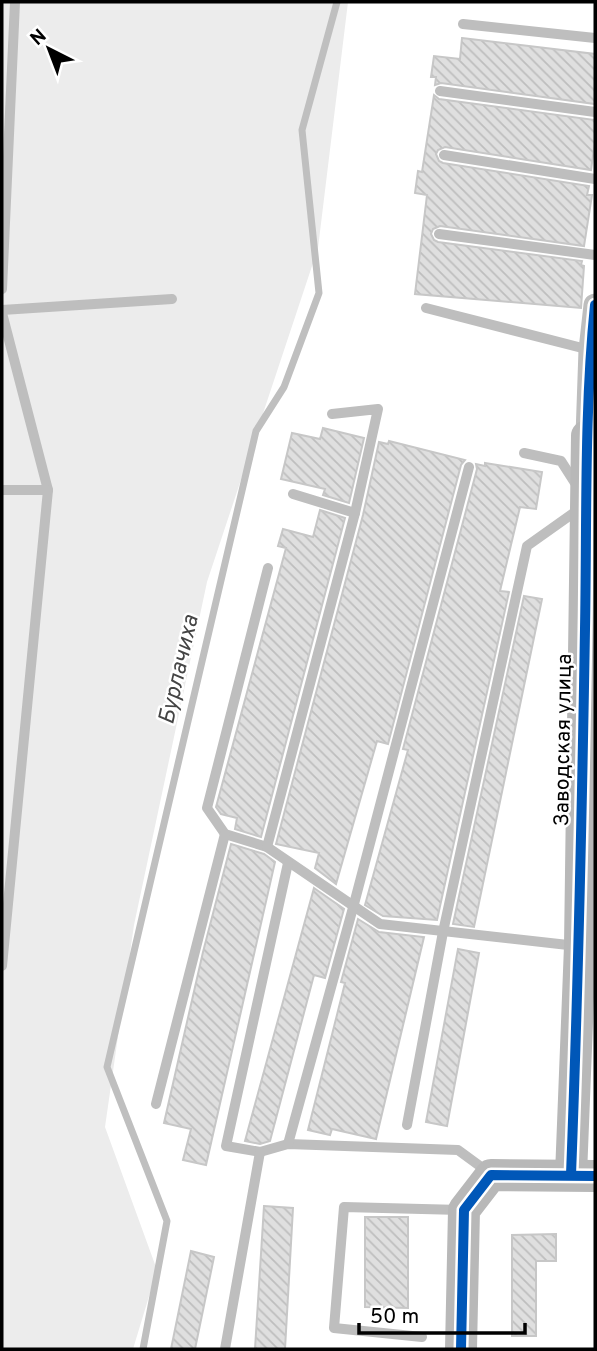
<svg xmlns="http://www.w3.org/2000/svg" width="597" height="1351" font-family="Overpass,sans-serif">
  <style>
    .garden { fill: #ececec }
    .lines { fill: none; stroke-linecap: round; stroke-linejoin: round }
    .stream { stroke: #bfbfbf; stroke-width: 7 }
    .building { fill: url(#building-back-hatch); stroke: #c7c7c7; stroke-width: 2 }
    .lane { stroke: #bebebe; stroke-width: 10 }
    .street { stroke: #bebebe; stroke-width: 23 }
    .secondary { stroke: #b8b8b8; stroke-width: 32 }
    .cycleway-casing { stroke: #fff; stroke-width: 15 }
    .cycleway { stroke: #0057b8; stroke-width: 10 }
    .labels { text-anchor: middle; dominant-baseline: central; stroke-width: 5; stroke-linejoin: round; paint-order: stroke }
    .street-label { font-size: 21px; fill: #000; stroke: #fff }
    .water-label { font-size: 23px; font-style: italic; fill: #444; stroke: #fff }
  </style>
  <defs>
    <pattern id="building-back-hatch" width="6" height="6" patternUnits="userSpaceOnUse" patternTransform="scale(1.75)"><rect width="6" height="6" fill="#dfdfdf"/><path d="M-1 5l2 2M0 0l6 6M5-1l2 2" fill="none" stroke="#bebebe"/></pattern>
  </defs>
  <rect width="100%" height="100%" fill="#fff"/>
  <polygon class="garden" points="2,2 348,2 318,248 207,582 134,925 105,1127 157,1270 133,1349 2,1349"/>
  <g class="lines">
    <polyline class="stream" points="143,1349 167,1221 107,1067 256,431 284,387 319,293 302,130 337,2"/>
  </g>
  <g class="building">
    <polygon points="462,38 595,54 595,104 441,83 435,85 436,77 431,77 434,56 460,59"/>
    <polygon points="434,95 439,99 595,120 595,142 591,170 445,147 438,150 436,154 439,161 443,163 589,186 587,195 592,195 584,246 440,226 433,229 431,234 434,240 438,242 582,261 581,265 584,266 581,308 415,294 427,195 415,193 418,171 422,172"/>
    <polygon points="323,428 364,438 349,503 323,495 325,489 281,479 292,433 320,439"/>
    <polygon points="389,441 465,460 461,465 388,744 377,741 336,884 315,868 319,853 276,844 363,515 379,442 388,444"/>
    <polygon points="485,463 542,472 536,509 520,507 500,591 509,592 437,920 383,916 365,905 408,750 403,749 477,469 476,464 485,466"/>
    <polygon points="320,510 345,518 261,837 235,829 237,818 221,814 216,807 286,548 278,546 283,529 313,537"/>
    <polygon points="524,596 542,599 474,927 453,924"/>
    <polygon points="231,844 264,854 275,862 206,1165 183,1160 191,1129 164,1123 203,952"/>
    <polygon points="314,888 344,909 325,978 314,975 270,1141 260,1144 245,1141"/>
    <polygon points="358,919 379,932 424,937 376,1139 332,1129 330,1135 308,1130 345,983 341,982"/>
    <polygon points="458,949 479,953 447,1126 426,1122"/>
    <polygon points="264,1206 293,1208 285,1349 255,1349"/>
    <polygon points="365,1217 408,1217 408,1308 365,1307"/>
    <polygon points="556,1234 556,1261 536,1261 536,1336 512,1336 512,1235"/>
    <polygon points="191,1251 214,1257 195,1349 171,1349"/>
  </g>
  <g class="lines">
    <g class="lane">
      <polyline points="463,24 595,38"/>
      <polyline points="440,91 595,112"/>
      <polyline points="444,155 595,179"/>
      <polyline points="439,234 595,255"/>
      <polyline points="2,289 15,2"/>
      <polyline points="426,308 590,350"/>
      <polyline points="2,310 172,299"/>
      <polyline points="2,313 48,490 2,966"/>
      <polyline points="524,453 561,461 577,486"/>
      <polyline points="2,490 48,490"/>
      <polyline points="293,494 355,513"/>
      <polyline points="268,568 207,808 225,834 267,847 380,924 577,946"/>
      <polyline points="267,847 355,513 378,409 332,414"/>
      <polyline points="288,863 226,1146 260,1152 288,1144 458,1150 488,1172"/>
      <polyline points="156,1104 225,834"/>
      <polyline points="407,1125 443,932 527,546 582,507"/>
      <polyline points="288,1144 354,904 469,467"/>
      <polyline points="422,1337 334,1328 344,1207 461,1210"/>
      <polyline points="225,1349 260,1152"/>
    </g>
    <polyline class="street" points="587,436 590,350 595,305"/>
    <g class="secondary">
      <polyline points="571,1175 580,946 587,436 595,436"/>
      <polyline points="461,1349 464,1210 491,1175 595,1176"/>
    </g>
    <g class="cycleway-casing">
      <g id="cycleway">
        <path d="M571 1175C578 993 582 811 585 629 587 521 584 412 595 305"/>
        <polyline points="461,1349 464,1210 491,1175 595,1176"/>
      </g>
    </g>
    <use href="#cycleway" class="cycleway"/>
  </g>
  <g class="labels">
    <g class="street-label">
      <text transform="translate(564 740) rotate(-89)">Заводская улица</text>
    </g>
    <g class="water-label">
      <text transform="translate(180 670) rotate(-77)">Бурлачиха</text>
    </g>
  </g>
  <rect width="597" height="1351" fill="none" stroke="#000000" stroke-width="7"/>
  <g transform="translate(49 49) rotate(318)" stroke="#ffffff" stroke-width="5" paint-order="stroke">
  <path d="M0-5L12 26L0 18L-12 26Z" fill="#000000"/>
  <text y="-10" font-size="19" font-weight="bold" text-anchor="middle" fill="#000000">N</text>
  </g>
  <path d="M359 1323v10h166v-10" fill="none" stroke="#000000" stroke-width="3.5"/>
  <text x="370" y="1323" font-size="21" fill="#000000" stroke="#ffffff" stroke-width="5" paint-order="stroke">50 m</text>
</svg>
